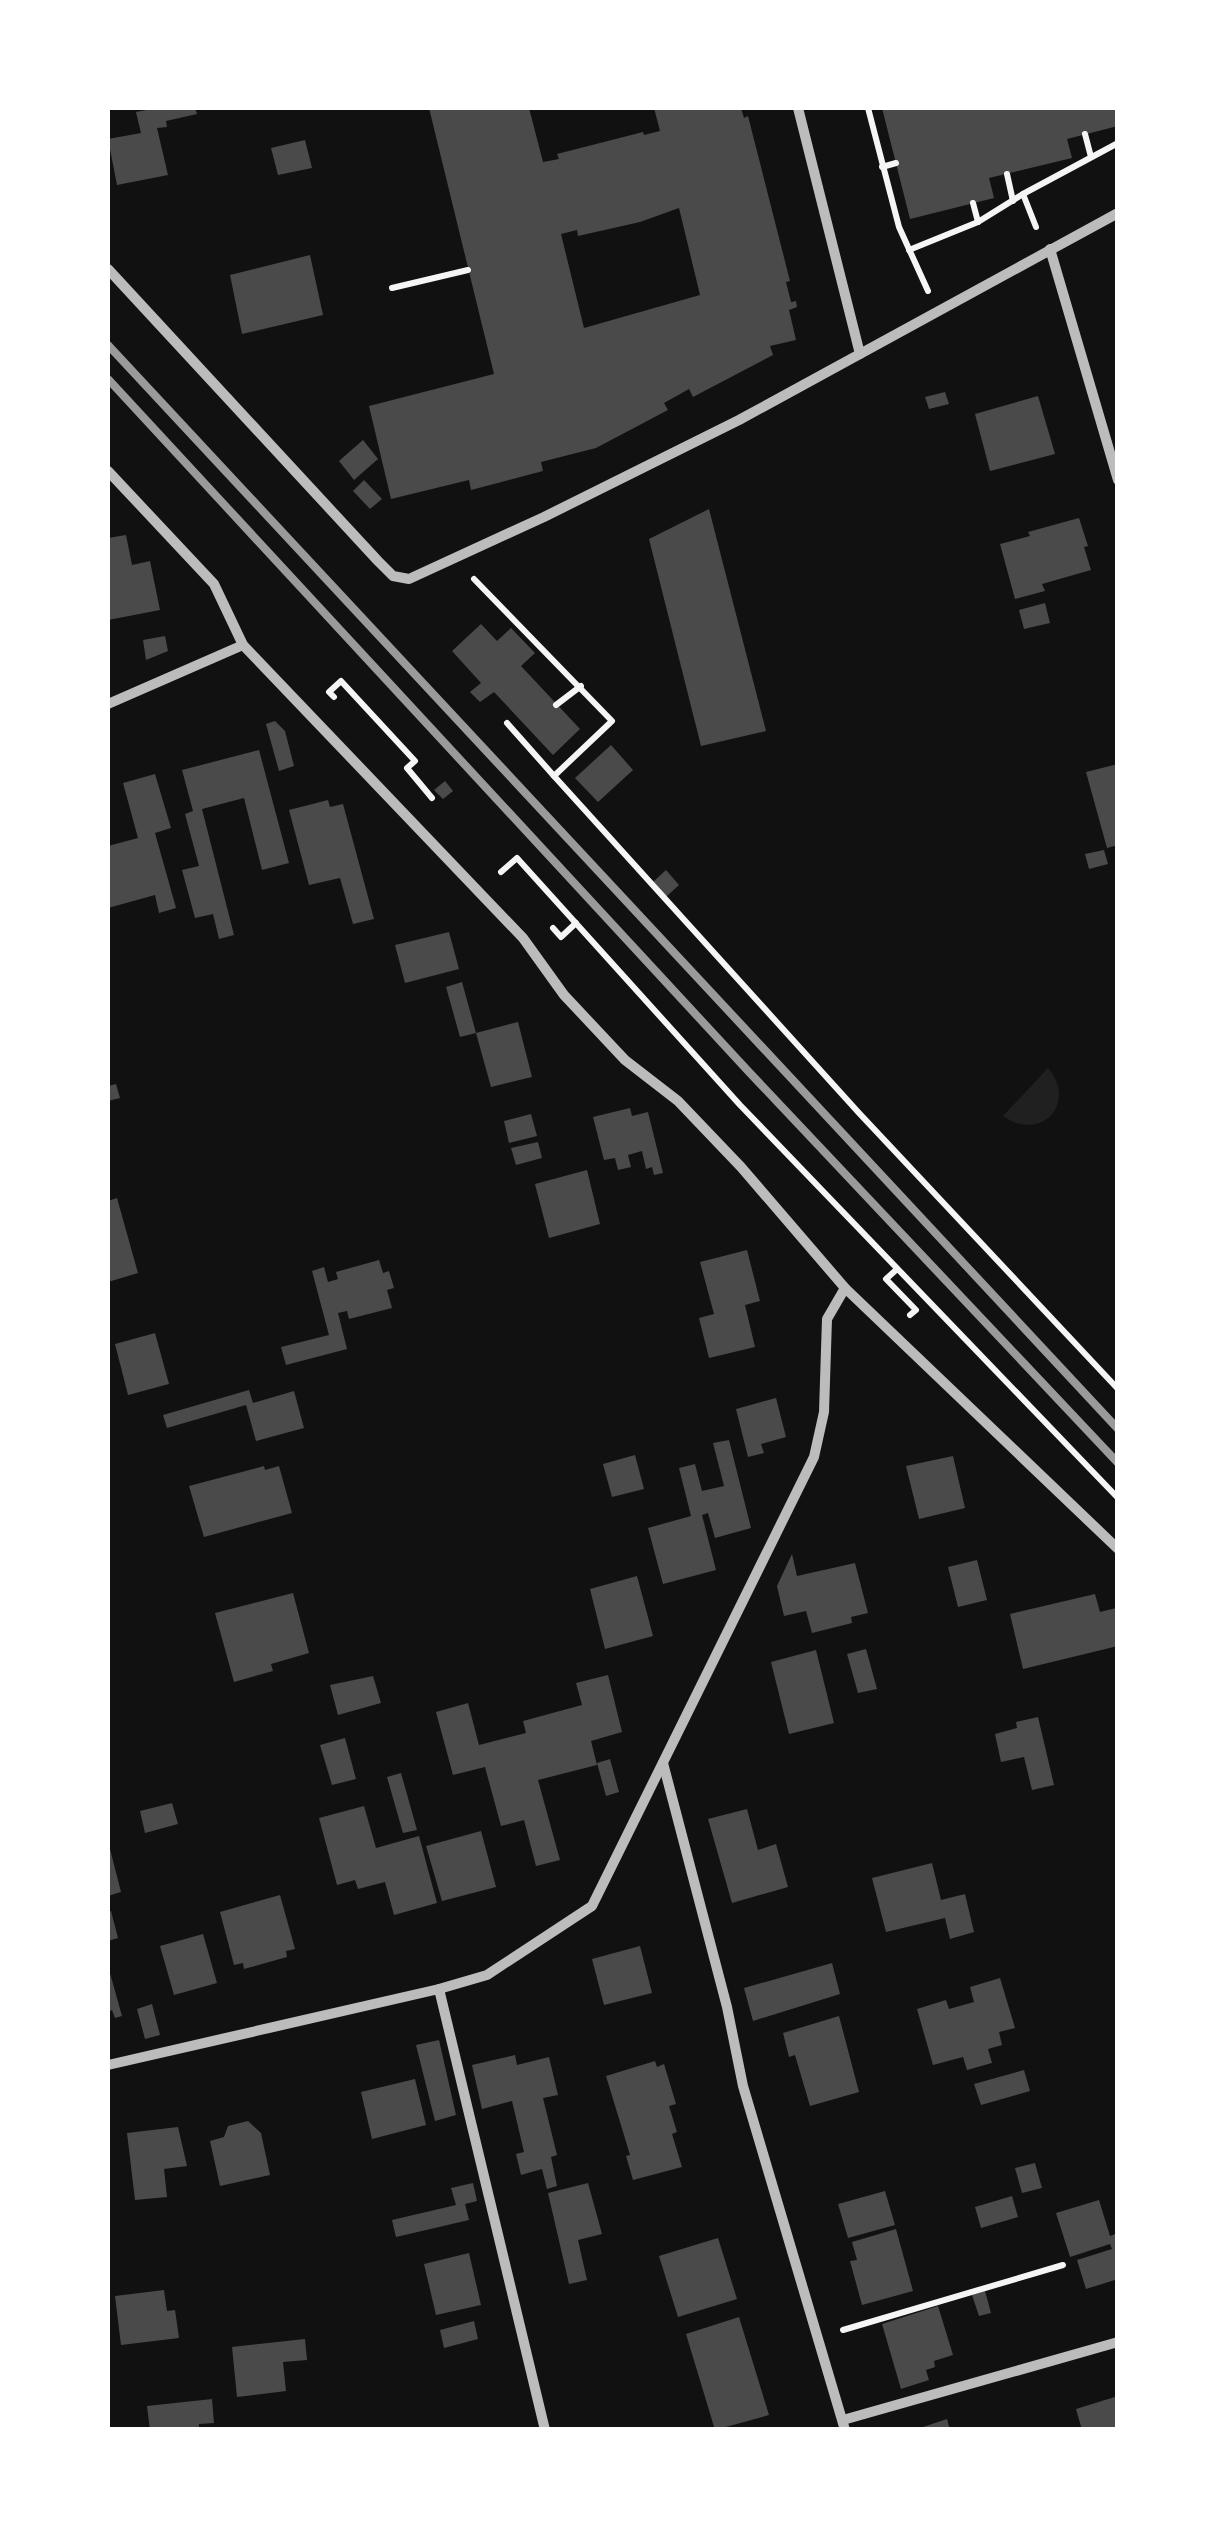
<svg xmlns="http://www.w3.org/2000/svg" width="1225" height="2537" font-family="'Archivo Narrow',sans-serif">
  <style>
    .green { fill: #202020 }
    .building { fill: #4a4a4a; fill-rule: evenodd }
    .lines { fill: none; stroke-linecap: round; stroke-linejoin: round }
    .path { stroke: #f5f5f5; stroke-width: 6 }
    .minor { stroke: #bcbcbc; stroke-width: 10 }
    .rail { stroke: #9a9a9a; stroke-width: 8 }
  </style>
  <rect width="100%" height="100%" fill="#111"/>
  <path class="green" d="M1048 1068C1078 1103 1041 1143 1003 1116Z"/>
  <g class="building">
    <polygon points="157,108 195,108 197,114 166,121 167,127 157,128 168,175 117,185 108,139 141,133 136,112"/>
    <path d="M429 108H529L543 162 559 159 557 154 643 132 644 135 660 131 654 108H741L744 118 748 116 790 281 786 282 791 302 796 301 797 307 789 310 796 340 770 346 773 355 693 397 689 389 664 403 668 410 596 448 541 462 543 471 471 490 469 480 391 499 369 406 494 374ZM679 208 700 295 584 328 561 234 577 230 578 236 640 222Z"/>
    <polygon points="882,108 1118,108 1118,126 1067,139 1072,158 989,178 994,198 910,219"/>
    <polygon points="305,140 312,168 278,175 271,148"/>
    <polygon points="310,255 323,315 242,334 230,275"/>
    <polygon points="945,392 949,404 929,409 925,397"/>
    <polygon points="1038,396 1055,454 990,471 975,414"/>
    <polygon points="363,440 378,459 354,480 339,461"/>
    <polygon points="364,480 382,499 370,509 353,491"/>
    <polygon points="709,509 766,731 701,746 649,539"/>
    <polygon points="1079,518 1088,546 1084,547 1091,570 1042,584 1045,591 1015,599 1000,544 1030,536 1028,532"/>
    <polygon points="126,535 132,565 150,561 160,610 108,620 108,538"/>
    <polygon points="1045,603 1050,623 1024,629 1019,610"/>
    <polygon points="481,624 497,641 511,628 535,653 521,666 580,729 553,755 494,692 480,702 470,692 481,683 452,651"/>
    <polygon points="165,636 168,651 146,660 143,640"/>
    <polygon points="275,721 285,731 294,766 279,771 266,724"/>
    <polygon points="611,745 633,770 598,802 575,778"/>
    <polygon points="259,750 289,863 262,870 244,798 202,809 234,935 219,939 213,914 195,918 182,870 199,866 185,814 193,811 182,770"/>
    <polygon points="1118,764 1118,845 1107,848 1086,772"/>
    <polygon points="155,774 171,828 155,833 176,908 159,913 155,895 108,908 108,846 138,838 123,783"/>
    <polygon points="445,781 453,791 443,799 434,790"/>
    <polygon points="328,800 330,807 343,804 374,919 353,924 340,878 309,885 289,810"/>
    <polygon points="1104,850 1108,864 1089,869 1085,854"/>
    <polygon points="666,870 679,885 666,897 653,882"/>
    <polygon points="449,932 459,969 405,983 395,945"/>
    <polygon points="462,982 476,1033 518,1022 532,1077 491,1087 476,1033 460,1037 446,987"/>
    <polygon points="116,1084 120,1098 108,1101 108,1086"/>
    <polygon points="630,1108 632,1116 648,1112 663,1173 654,1175 652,1167 646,1169 642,1151 628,1155 631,1167 618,1170 615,1158 604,1160 593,1117"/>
    <polygon points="531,1114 537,1136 509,1143 504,1121"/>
    <polygon points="538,1142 542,1158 516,1165 511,1148"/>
    <polygon points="587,1170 600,1224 549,1238 535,1184"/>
    <polygon points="117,1198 138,1273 108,1282 108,1201"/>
    <polygon points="747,1250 760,1301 745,1305 755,1347 709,1358 699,1318 714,1314 700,1262"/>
    <polygon points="379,1260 383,1273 389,1271 394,1288 387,1290 392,1308 349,1319 347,1311 338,1313 347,1349 286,1365 281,1347 329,1335 312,1271 324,1267 328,1282 338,1279 336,1272"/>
    <polygon points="155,1333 169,1384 128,1395 115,1344"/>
    <polygon points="249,1390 253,1403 294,1391 304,1428 256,1441 246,1405 167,1428 163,1415"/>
    <polygon points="776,1398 786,1437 761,1444 764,1453 748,1457 736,1409"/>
    <polygon points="729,1440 751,1528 715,1538 708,1513 702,1515 716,1570 663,1584 648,1528 691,1516 679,1468 695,1464 702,1491 724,1486 713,1443"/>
    <polygon points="635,1455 644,1489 612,1497 603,1464"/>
    <polygon points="953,1456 965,1508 919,1519 906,1466"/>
    <polygon points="264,1466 265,1470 279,1466 292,1513 204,1537 189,1486"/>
    <polygon points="792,1554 797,1576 855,1563 868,1613 851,1617 852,1623 812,1633 806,1611 784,1616 777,1586"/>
    <polygon points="977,1560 987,1600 958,1607 948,1567"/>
    <polygon points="637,1576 653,1636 605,1649 590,1589"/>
    <polygon points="293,1593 309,1653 271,1664 273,1671 234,1682 215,1613"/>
    <polygon points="1095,1594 1100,1612 1116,1608 1118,1646 1023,1669 1010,1614"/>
    <polygon points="866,1649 877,1689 858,1693 847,1654"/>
    <polygon points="816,1650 834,1723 789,1734 771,1662"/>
    <polygon points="608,1675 622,1732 591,1741 597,1765 538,1780 560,1860 536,1866 524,1820 501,1826 485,1767 453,1775 436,1712 468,1703 479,1745 526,1733 523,1721 582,1705 576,1683"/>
    <polygon points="373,1676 381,1703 338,1715 330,1685"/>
    <polygon points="1038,1717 1054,1785 1032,1790 1024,1757 1001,1762 995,1734 1017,1728 1016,1722"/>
    <polygon points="345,1738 356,1779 332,1785 320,1745"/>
    <polygon points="610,1759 619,1792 606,1796 597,1763"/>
    <polygon points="401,1773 417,1830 403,1833 387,1777"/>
    <polygon points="172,1803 178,1824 145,1833 140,1811"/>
    <polygon points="364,1806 376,1848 419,1836 437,1903 394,1915 385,1882 358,1889 355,1880 337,1885 319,1818"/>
    <polygon points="747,1809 758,1850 776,1844 788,1887 732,1903 708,1819"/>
    <polygon points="481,1831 496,1887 442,1901 426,1846"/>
    <polygon points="109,1845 121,1892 108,1896 108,1846"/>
    <polygon points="932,1863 941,1900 965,1894 974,1932 950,1939 945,1918 886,1932 872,1878"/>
    <polygon points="280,1895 295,1949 286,1951 287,1957 244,1969 243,1963 234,1965 220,1912"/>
    <polygon points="108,1911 111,1911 118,1938 108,1941"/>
    <polygon points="203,1934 217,1983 174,1995 160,1946"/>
    <polygon points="640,1946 652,1993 604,2005 592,1959"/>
    <polygon points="832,1963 840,1994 753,2021 744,1988"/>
    <polygon points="108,1966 122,2016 115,2018 112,2010 108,2012"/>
    <polygon points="1000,1978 1015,2028 999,2032 1002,2045 988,2049 992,2063 967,2070 963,2057 933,2065 917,2009 946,2000 949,2009 974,2002 970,1987"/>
    <polygon points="152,2004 160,2035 145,2039 137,2009"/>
    <polygon points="839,2016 859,2092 810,2106 795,2055 789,2057 783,2033"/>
    <polygon points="439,2040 456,2115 435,2121 416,2045"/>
    <polygon points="515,2055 517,2065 549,2057 558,2095 543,2098 557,2155 551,2157 557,2186 547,2189 542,2169 521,2175 516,2154 524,2152 512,2101 482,2109 472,2065"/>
    <polygon points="655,2061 657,2067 664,2064 676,2104 669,2106 677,2132 672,2134 682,2167 633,2180 626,2156 630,2155 606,2076"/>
    <polygon points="1024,2070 1030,2091 981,2105 974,2084"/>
    <polygon points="415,2079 426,2125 372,2139 361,2092"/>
    <polygon points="248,2121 261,2133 270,2175 220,2186 210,2141 224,2137 228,2126"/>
    <polygon points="178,2127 187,2166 164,2169 167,2197 135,2200 127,2133"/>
    <polygon points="1035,2163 1042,2188 1022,2193 1015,2168"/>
    <polygon points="473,2183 477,2201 465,2204 469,2220 396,2237 392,2220 456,2205 451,2188"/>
    <polygon points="588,2183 602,2234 578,2240 587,2280 569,2284 548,2193"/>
    <polygon points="885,2191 895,2225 848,2238 838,2204"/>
    <polygon points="1012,2196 1018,2217 981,2228 975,2207"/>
    <polygon points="1099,2200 1110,2236 1118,2233 1118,2279 1086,2289 1077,2260 1112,2249 1110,2244 1070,2257 1056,2213"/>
    <polygon points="896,2229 913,2291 862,2305 850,2261 857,2260 852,2242"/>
    <polygon points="718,2238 737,2299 678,2317 659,2256"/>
    <polygon points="469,2253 481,2305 436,2315 424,2264"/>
    <polygon points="164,2290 167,2311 175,2310 179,2338 121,2345 115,2296"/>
    <polygon points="985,2291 991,2313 979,2316 972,2295"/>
    <polygon points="938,2306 953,2355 934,2361 935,2367 926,2370 929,2380 901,2389 882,2324"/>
    <polygon points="739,2317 769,2415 715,2430 686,2334"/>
    <polygon points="474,2321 478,2339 444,2348 440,2330"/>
    <polygon points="305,2339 307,2360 283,2362 286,2391 237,2397 232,2347"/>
    <polygon points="1118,2396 1118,2430 1082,2430 1076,2409"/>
    <polygon points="212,2399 214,2423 199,2424 199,2430 150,2430 147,2406"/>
    <polygon points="947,2419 950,2430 917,2430 917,2429"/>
  </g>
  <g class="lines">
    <g class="path">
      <polyline points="868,108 899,227 928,291"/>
      <polyline points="1085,134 1091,157"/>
      <polyline points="882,167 896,163"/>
      <polyline points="1007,174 1013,201"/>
      <polyline points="973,203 978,222"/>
      <polyline points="1036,227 1023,194 1118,143"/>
      <polyline points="909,250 978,222 1023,194"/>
      <polyline points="392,288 468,270"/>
      <polyline points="474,579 612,721 554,776 507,723"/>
      <polyline points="334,697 329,692 341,681 415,761 407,768 432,798"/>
      <polyline points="556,705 581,686"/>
      <polyline points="554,776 859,1113 1118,1389"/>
      <polyline points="501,872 517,858 740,1105 1118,1498"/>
      <polyline points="553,928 561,937 576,923"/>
      <polyline points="896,1270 886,1279 916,1310 910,1315"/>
      <polyline points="843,2330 1063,2265"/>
    </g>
    <g class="minor">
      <polyline points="798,108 860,354"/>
      <polyline points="1050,249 1118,480"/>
      <polyline points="108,269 378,561 393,576 409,579 544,517 739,420 1118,213"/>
      <polyline points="108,471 214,584 243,645 523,938 564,995 625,1060 678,1101 741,1167 845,1288 1118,1549"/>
      <polyline points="108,704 243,645"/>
      <polyline points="663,1763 727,2007 743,2086 845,2430"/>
      <polyline points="439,1989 545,2430"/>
      <polyline points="108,2065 439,1989 487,1975 592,1906 814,1457 824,1412 827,1319 845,1288"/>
      <polyline points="843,2420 1118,2342"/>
    </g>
    <g class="rail">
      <polyline points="108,345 1118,1429"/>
      <polyline points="108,379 749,1072 1118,1463"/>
    </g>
  </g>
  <rect width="1225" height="2537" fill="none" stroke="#ffffff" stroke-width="220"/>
</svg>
